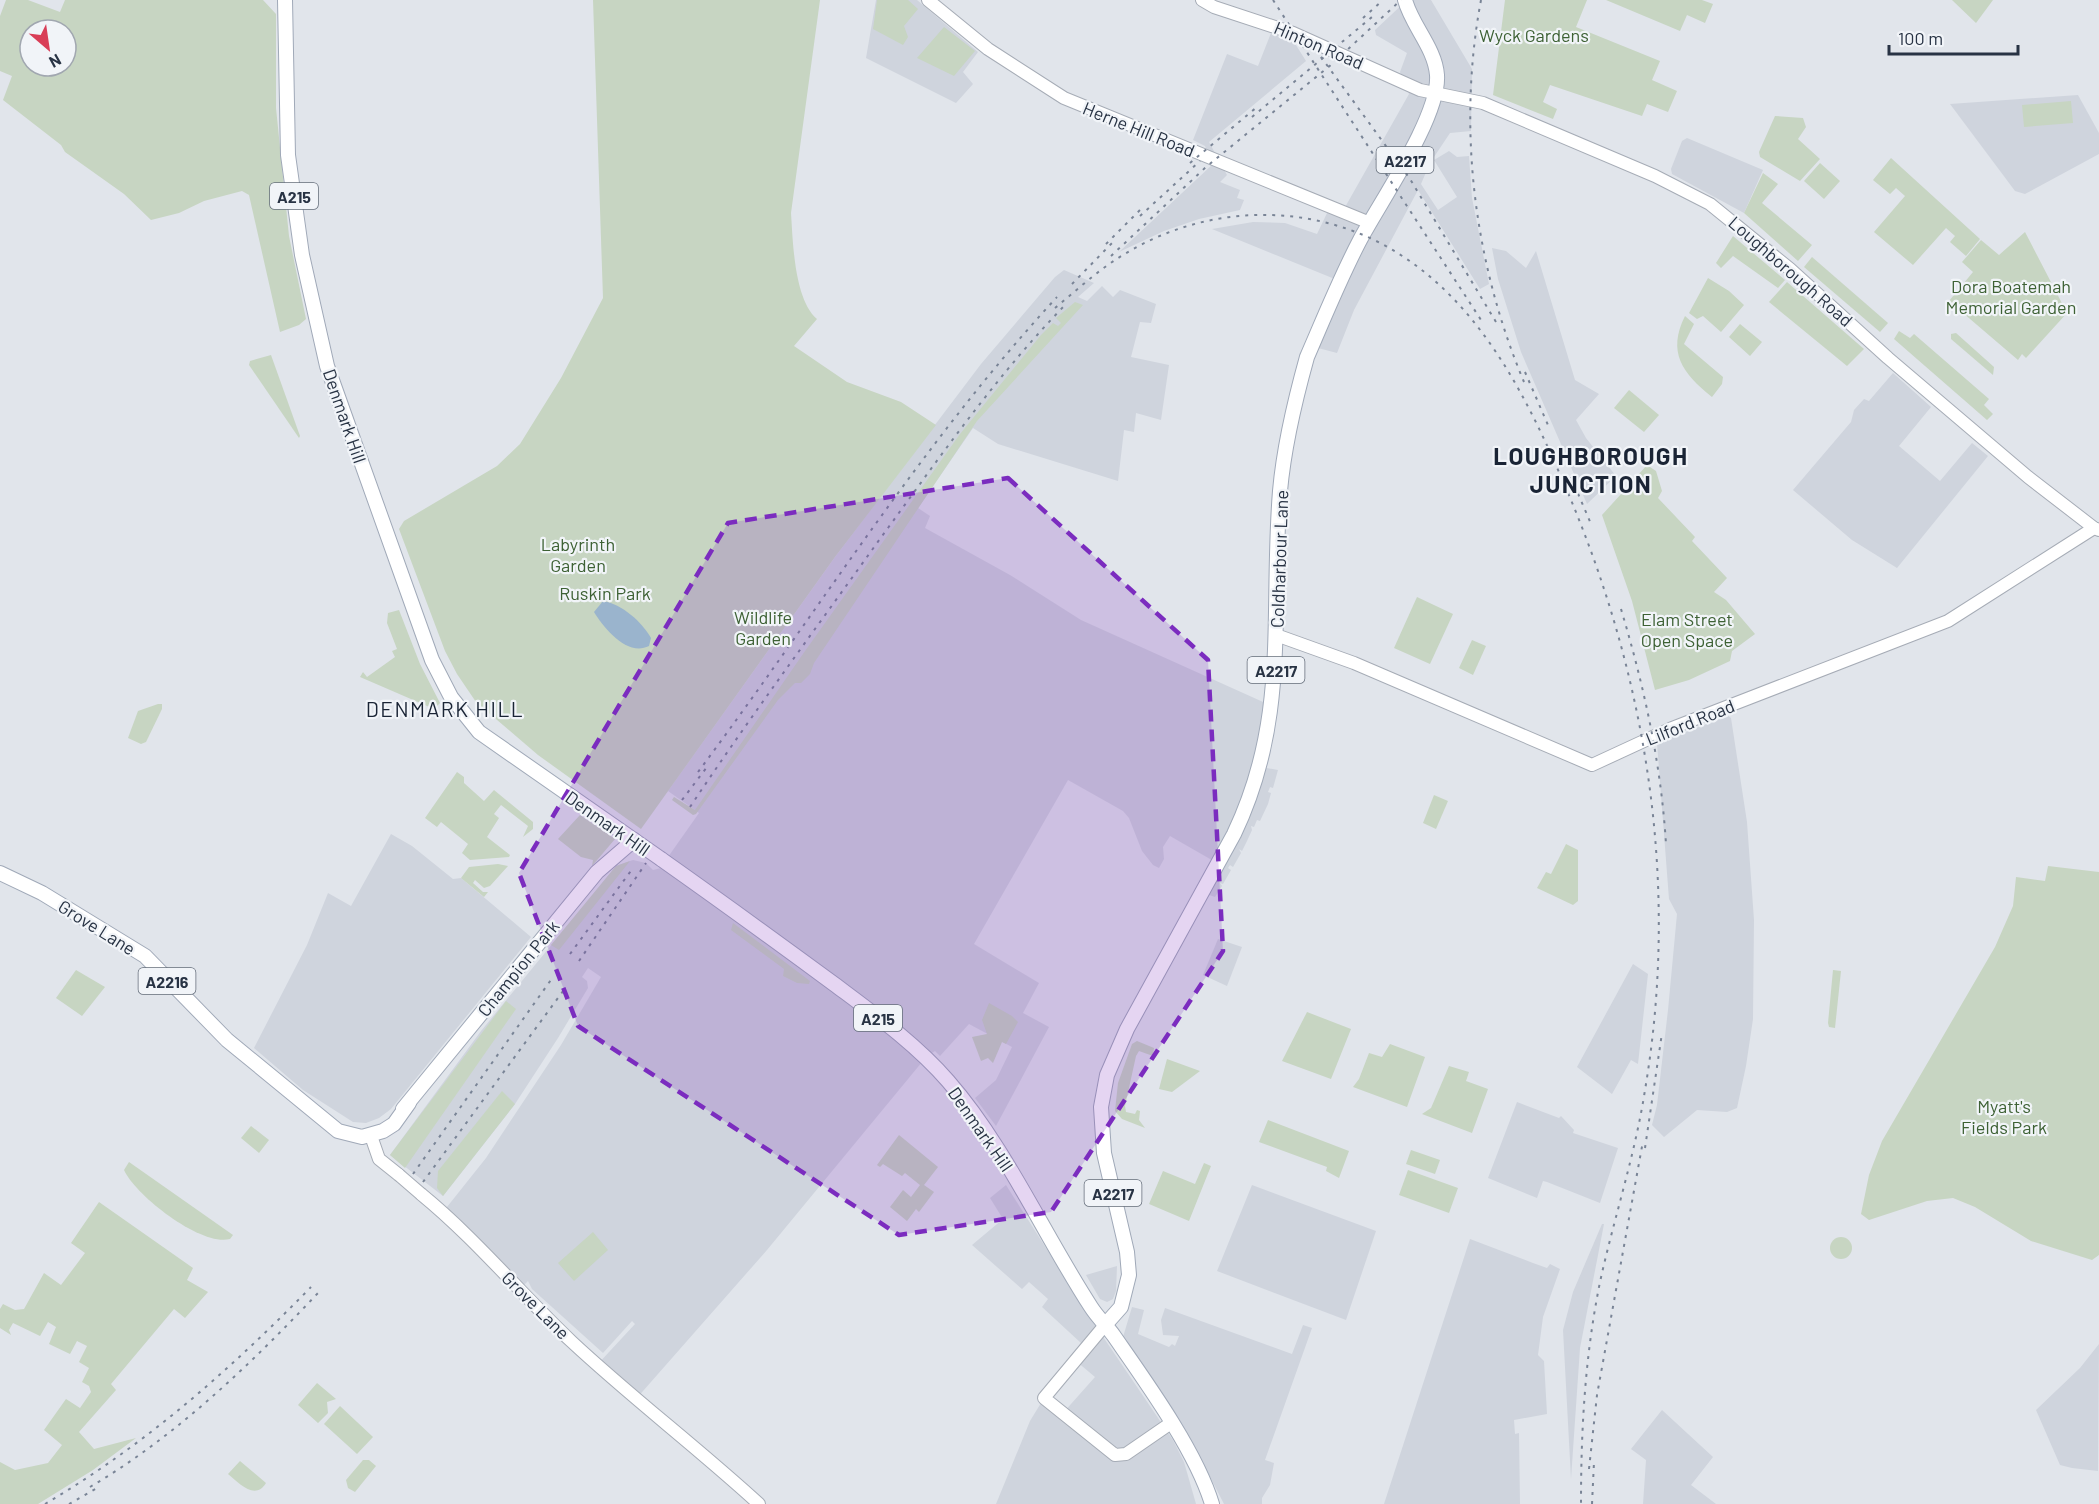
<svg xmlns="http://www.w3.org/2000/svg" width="2099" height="1504" font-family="Barlow,sans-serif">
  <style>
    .built { fill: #cfd4dd }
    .green { fill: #c7d5c2; fill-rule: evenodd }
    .water { fill: #9ab4cd }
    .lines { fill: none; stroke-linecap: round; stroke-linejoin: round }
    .secondary-casing { stroke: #a6acb6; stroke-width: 14 }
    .primary-casing { stroke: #a0a9b8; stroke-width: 16 }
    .secondary { stroke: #fff; stroke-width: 12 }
    .primary { stroke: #fff; stroke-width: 14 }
    .rail { stroke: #798496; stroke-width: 2; stroke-dasharray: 3 6; stroke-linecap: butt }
    .secondary-bridge-casing { stroke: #a6acb6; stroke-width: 14; stroke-linecap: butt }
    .primary-bridge-casing { stroke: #a0a9b8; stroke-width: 16; stroke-linecap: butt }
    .secondary-bridge { stroke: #fff; stroke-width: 12 }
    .primary-bridge { stroke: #fff; stroke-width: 14 }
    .marked { fill: #7b2cbf; fill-opacity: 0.2; stroke: #7b2cbf; stroke-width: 4.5; stroke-dasharray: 12 8; stroke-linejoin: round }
    .labels { text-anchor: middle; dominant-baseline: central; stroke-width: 4.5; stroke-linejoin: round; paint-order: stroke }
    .shield { fill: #f1f4f8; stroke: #646d7a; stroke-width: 1.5 }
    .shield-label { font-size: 16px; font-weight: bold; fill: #283344 }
    .park-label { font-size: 18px; fill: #3d6134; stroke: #f1f4f8 }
    .street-label { font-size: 18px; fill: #283344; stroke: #f1f4f8 }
    .quarter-label { font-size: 21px; letter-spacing: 1.5px; fill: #1a2435; stroke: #f1f4f8 }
    .district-label { font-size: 24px; font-weight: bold; letter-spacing: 1.5px; fill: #1a2435; stroke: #f1f4f8 }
  </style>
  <rect width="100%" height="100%" fill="#e1e5eb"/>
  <g class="built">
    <polygon points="876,0 917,0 978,52 963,72 973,84 956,103 866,58"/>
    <polygon points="1407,0 1431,0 1472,69 1471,131 1450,133 1430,163 1421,184 1438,210 1457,197 1434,160 1449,151 1457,157 1469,156 1472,198 1489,284 1480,289 1418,190 1354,310 1337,353 1318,348 1347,284 1212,229 1253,222 1285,223 1317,234 1328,211 1344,209 1409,94 1400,72 1407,53 1376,35 1375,30"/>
    <polygon points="1271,33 1294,42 1306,61 1209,142 1227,175 1220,182 1240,190 1237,198 1244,200 1240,210 1199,219 1164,231 1119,252 1213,164 1205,146 1193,140 1227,54 1258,66"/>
    <polygon points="2078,95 2099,133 2099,154 2025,194 2015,191 1950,104"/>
    <polygon points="1687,138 1763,170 1744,213 1672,174 1671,169 1682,141"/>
    <polygon points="1492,248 1506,251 1526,268 1536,251 1575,380 1599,394 1576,420 1586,438 1616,476 1587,504 1521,352 1498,279"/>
    <polygon points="1064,270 1094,283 1078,297 1087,301 1102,286 1113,297 1120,290 1156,304 1151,323 1140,322 1131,357 1169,365 1161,420 1136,413 1134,432 1124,430 1118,481 998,444 973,428 918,508 930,516 925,528 1010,575 1081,620 1272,706 1261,767 1278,770 1273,788 1270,787 1268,792 1271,793 1268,804 1260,821 1257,820 1254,827 1251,826 1252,830 1247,841 1242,851 1239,849 1241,853 1233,867 1230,865 1228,868 1231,870 1223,884 1220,883 1222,886 1215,897 1201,892 1217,863 1170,836 1163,847 1164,859 1159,868 1153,865 1142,851 1129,818 1123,811 1068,780 974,944 1039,983 1023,1013 1049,1027 996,1126 975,1098 996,1080 1012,1047 969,1024 940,1056 935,1051 927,1056 767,1250 636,1399 597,1365 635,1324 632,1321 603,1353 532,1289 528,1281 519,1290 443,1212 486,1158 561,1045 601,977 588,968 582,977 587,981 588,988 558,1038 515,1104 443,1196 390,1155 481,1031 616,866 633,860 646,863 653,870 661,868 665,870 672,860 668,857 699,813 668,791 835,557 981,364 1055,277"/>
    <polygon points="1893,373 1931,407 1899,446 1940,481 1972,443 1988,456 1897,568 1852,540 1793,490 1851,422 1854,410 1864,399 1869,401"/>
    <polygon points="1728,716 1731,718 1747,822 1754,920 1753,1019 1746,1066 1737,1108 1727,1112 1697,1110 1664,1137 1652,1125 1657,1105 1668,1010 1677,914 1669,899 1657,743"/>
    <polygon points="391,834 412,846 453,879 461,878 531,937 391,1109 379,1118 366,1123 353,1122 303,1090 254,1048 307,945 328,893 351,906"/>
    <polygon points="1218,939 1242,947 1227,986 1203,975"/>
    <polygon points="1633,964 1648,974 1638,1064 1631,1060 1612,1094 1577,1067"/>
    <polygon points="1517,1102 1559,1118 1561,1116 1574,1130 1573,1133 1618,1148 1600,1203 1547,1182 1543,1181 1537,1198 1488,1178"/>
    <polygon points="1006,1185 1093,1322 1173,1440 1184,1462 1196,1504 996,1504 1030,1421 1044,1398 1063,1413 1095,1377 1070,1356 1081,1343 1042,1307 1048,1299 1029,1282 1022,1289 972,1245 1003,1219 990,1198"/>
    <polygon points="1252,1185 1376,1231 1346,1320 1217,1271"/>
    <polygon points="1602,1224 1604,1224 1580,1348 1571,1479 1563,1330 1573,1292"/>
    <polygon points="1470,1239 1533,1263 1547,1268 1550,1264 1560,1269 1543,1317 1538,1355 1544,1361 1547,1414 1514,1420 1515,1434 1519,1433 1520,1504 1384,1504"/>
    <polygon points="1117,1266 1116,1291 1113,1299 1107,1302 1100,1299 1086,1275"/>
    <polygon points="1132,1307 1144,1310 1138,1334 1169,1347 1172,1344 1175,1346 1179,1336 1163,1335 1161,1320 1165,1308 1292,1354 1303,1325 1312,1328 1265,1460 1274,1463 1270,1485 1262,1498 1262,1504 1224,1504 1204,1465 1123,1337"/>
    <polygon points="2099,1344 2098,1471 2072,1468 2060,1465 2036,1410 2080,1368"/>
    <polygon points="1662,1410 1713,1457 1691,1485 1716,1504 1643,1504 1646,1460 1631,1449"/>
  </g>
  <g class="green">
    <path d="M6 0H28L60 12 65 0H263L276 14V108L289 236 306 319 299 325 280 332 249 195 242 191 204 201 179 213 151 220 124 194 65 152 61 145 3 100 12 76 0 71V16ZM30 30H66V66H30Z"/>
    <path d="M593 0H820L791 213C793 242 794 299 817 319L794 346 847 382 901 402 936 425 835 557 641 829 538 755 476 702 457 674 445 651 399 529 404 521 497 466 520 444 561 378 603 298Z"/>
    <polygon points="877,0 908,0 918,9 904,26 908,37 903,45 873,29"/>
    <polygon points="1505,0 1587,0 1576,27 1660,61 1652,80 1677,91 1668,112 1647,104 1642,116 1550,85 1543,102 1557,109 1553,119 1493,95"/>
    <polygon points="1606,0 1702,0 1713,4 1705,23 1687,15 1680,31"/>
    <polygon points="1952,0 1993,0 1976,23"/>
    <polygon points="944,27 975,51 954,76 917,58"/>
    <polygon points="2071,101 2073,123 2024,127 2022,105"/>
    <polygon points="1775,116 1803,118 1806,127 1798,139 1820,159 1800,181 1760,157 1759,152"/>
    <polygon points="1891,158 1980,239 1966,256 1950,242 1955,236 1946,228 1913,265 1874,232 1905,196 1896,188 1890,194 1873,180"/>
    <polygon points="1820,163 1840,181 1824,199 1804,181"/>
    <polygon points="1763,173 1778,184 1762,203 1812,245 1798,261 1744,213"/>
    <polygon points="2025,232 2067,313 2026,358 2022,354 2018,360 1949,301 1973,272 1962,262 1981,240 1999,255"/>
    <polygon points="1733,236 1785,280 1778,288 1733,256 1721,268 1716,263"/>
    <polygon points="1812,257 1888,323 1880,332 1804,267"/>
    <polygon points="1708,278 1729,291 1744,305 1721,332 1703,316 1697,319 1689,313"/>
    <polygon points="1787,282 1864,349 1847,366 1769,302"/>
    <polygon points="1075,302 1083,305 977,421 814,663 810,674 801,683 795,683 778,700 696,814 693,815 672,800 674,797 695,810 805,651 960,434 1041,335 1053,323 1058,326 1061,323 1056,318"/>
    <path d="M1685 316 1694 324 1684 344 1723 377 1722 384 1712 397C1682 373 1667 352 1685 316Z"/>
    <polygon points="1740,324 1762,342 1750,356 1729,337"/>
    <polygon points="1899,331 1910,338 1914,334 1989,399 1984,405 1993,414 1987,420 1894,339"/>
    <polygon points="1956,333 1994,367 1993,375 1951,339 1951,334"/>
    <polygon points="271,355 300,436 299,438 249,365 250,361"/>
    <polygon points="1629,390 1659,415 1644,432 1614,408"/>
    <polygon points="1647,465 1656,471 1662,491 1658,498 1695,537 1692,541 1727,578 1714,592 1726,600 1755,634 1732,651 1730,661 1689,680 1655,690 1632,601 1602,515 1622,493 1627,492 1629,485"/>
    <polygon points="1417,597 1453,614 1430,664 1394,648"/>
    <polygon points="399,610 420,664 440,703 434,709 360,677 363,672 367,677 395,657 392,651 397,649 387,623 388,613"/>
    <polygon points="1472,640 1486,646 1473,675 1459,668"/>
    <polygon points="158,704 162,704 162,709 146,742 141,744 128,738 138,711"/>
    <polygon points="457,772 464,777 464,783 484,801 494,790 533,822 533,829 523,837 528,826 501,805 494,814 499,818 487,837 510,855 509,857 470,860 462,853 468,844 441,822 437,827 425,818"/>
    <polygon points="1434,795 1448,801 1436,829 1423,823"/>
    <polygon points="580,815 615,839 592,866 593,860 581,857 558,839"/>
    <polygon points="1566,844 1578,850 1578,901 1573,905 1537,888 1546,872 1551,874"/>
    <polygon points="630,861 559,950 551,945 616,866"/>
    <polygon points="498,864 508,866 490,886 484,888 475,880 473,883 483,892 488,892 484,897 461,878 469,867"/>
    <polygon points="2048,866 2099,872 2099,1255 2092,1260 2031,1241 1975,1207 1953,1198 1927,1201 1869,1220 1861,1214 1869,1175 1882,1141 1995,947 2013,906 2016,877 2045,881"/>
    <polygon points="733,923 810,981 809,984 797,983 783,976 784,969 731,930"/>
    <polygon points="76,970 105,987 82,1016 56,998"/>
    <polygon points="1833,970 1841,971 1835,1028 1829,1027 1828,1023"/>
    <polygon points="506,1001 516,1009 405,1168 390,1155"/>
    <polygon points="989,1003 1012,1016 1018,1022 1006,1044 1002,1042 993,1063 988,1058 981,1061 972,1037 987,1034 982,1020"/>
    <polygon points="1307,1012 1351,1029 1331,1079 1282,1061"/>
    <polygon points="1137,1041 1154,1048 1153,1056 1139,1051 1136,1056 1125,1106 1126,1112 1135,1114 1137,1110 1140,1111 1139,1120 1145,1128 1122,1119 1115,1111 1118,1083 1132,1044"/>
    <polygon points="1390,1044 1425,1057 1407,1107 1353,1087 1359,1079 1369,1053 1382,1057"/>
    <polygon points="1167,1059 1200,1071 1172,1092 1159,1089"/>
    <polygon points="1449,1066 1469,1072 1466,1081 1488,1089 1472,1133 1422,1114 1431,1108"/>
    <polygon points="502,1091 515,1104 443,1196 437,1188 438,1171"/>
    <polygon points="1268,1120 1349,1151 1339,1178 1326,1171 1327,1167 1259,1142"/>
    <polygon points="251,1126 269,1140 259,1153 241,1138"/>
    <polygon points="899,1135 938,1167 924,1185 934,1192 919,1212 916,1209 907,1221 890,1207 903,1190 911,1197 920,1185 905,1173 902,1176 883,1164 880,1167 877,1165"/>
    <polygon points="1411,1150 1440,1160 1435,1174 1406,1164"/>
    <path d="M129 1162 233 1235 230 1239C201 1247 135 1195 124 1170Z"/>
    <polygon points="1204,1163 1211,1166 1189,1221 1149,1204 1163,1171 1195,1184"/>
    <polygon points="1408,1170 1458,1188 1449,1213 1399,1195"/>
    <polygon points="99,1202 193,1268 187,1280 208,1292 185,1318 174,1309 111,1384 116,1390 79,1432 94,1449 136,1438 93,1470 38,1504 0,1504 0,1462 15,1470 48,1463 62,1445 44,1430 66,1399 80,1408 91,1392 89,1386 82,1382 89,1368 79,1362 87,1346 77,1341 70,1354 49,1344 56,1327 48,1322 40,1336 13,1323 9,1330 11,1335 0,1328 0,1309 3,1304 15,1310 24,1309 44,1273 61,1285 85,1253 71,1243"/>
    <polygon points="593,1232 608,1250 574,1281 558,1263"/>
    <circle cx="1841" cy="1248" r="11"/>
    <polygon points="317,1383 336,1399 327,1402 328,1413 318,1423 298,1405"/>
    <polygon points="340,1406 373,1437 357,1454 324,1424"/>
    <polygon points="363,1460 369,1460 376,1466 355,1492 348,1488 346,1480"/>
    <path d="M240 1461 266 1483C255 1501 239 1483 228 1474Z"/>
  </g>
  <path class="water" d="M603 601C622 604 642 622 651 638L649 646C627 657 604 628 594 612Z"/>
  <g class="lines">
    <g class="secondary-casing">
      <g id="secondary">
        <polyline points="928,0 988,49 1064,98 1370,223"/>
        <polyline points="1202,0 1214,7 1293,33 1420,90 1483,103 1655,176 1710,204 1790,269 1888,358 2028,477 2094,528 2099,530"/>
        <polyline points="1276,635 1354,663 1592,765 1672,728 1948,621 2094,528"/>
        <polyline points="371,1136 379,1159 399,1175"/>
        <path d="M421 1194C476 1239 520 1293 572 1342 632 1398 698 1448 759 1504"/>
        <polyline points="1105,1325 1044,1398 1115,1455 1126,1454 1171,1423"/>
      </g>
    </g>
    <g class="primary-casing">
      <g id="primary">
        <polyline points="285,0 288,155 302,255 327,366 432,660 451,697 479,732 641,845"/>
        <path d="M661 859C719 900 777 942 834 984 874 1014 916 1044 948 1081 1005 1146 1044 1235 1091 1307 1098 1318 1107 1326 1114 1336 1146 1382 1196 1451 1212 1504"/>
        <polyline points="0,873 42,893 145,956 227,1040 338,1131 362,1137 383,1131 394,1124 409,1103"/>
        <polyline points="403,1109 597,872 634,840"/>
        <path d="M1105 1325 1121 1307 1129 1275 1127 1252 1104 1153 1101 1107 1107 1075 1127 1029 1234 834C1290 717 1270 614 1280 491 1284 446 1295 400 1307 357 1324 318 1340 278 1360 240 1380 202 1440 116 1437 75 1435 48 1412 26 1405 0"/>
      </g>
    </g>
    <use href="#secondary" class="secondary"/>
    <use href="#primary" class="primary"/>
    <g class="rail">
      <polyline points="1273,0 1483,323"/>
      <path d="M1481 0C1457 128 1474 263 1524 382"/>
      <polyline points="1363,18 1383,0"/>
      <polyline points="1305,35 1410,179 1496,322"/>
      <polyline points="1252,117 1372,17"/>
      <polyline points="1190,163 1257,107"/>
      <polyline points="1140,216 1200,161"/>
      <polyline points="1106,244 1142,208"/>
      <polyline points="1111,256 1206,167 1332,64 1401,0"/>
      <polyline points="1072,284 1114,241"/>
      <path d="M1055 308C1077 290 1098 270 1123 255 1202 206 1302 201 1384 245 1475 295 1523 389 1562 479 1647 673 1680 882 1645 1090 1635 1155 1614 1218 1600 1282 1585 1356 1581 1429 1581 1504"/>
      <polyline points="1525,372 1548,425"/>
      <polyline points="1571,477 1591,524"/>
      <path d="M1621 609C1644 686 1661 763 1666 844"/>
      <path d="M698 772C817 613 922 443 1057 297"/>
      <polyline points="682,800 707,767"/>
      <path d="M690 807C750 717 814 631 877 543 937 461 995 377 1066 304"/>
      <polyline points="570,954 633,868"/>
      <polyline points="579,961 646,863"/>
      <polyline points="1645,1148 1662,1033"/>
      <polyline points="413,1174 553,977"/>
      <polyline points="423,1182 566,987"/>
      <polyline points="1589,1469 1597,1395 1643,1141"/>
      <path d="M90 1487C175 1437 250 1365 318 1293"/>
      <path d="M45 1504C145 1445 230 1370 311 1287"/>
      <polyline points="69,1504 99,1487"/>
      <polyline points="1592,1504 1594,1462"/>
    </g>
    <g class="secondary-bridge-casing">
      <polyline id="secondary-bridge" points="399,1175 421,1194"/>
    </g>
    <g class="primary-bridge-casing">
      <polyline id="primary-bridge" points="641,845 661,859"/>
    </g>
    <use href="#secondary-bridge" class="secondary-bridge"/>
    <use href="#primary-bridge" class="primary-bridge"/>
  </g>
  <path class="marked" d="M1008 478 1208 660 1223 951 1051 1212 899 1235 578 1026 519 873 728 523Z"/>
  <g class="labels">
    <g class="shield">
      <rect x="1376.5" y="147" width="57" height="26" rx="4.5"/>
      <rect x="270" y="183" width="48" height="26" rx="4.5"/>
      <rect x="1247.5" y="657" width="57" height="26" rx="4.5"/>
      <rect x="138.5" y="968" width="57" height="26" rx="4.5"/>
      <rect x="854" y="1005" width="48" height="26" rx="4.5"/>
      <rect x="1084.5" y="1180" width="57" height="26" rx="4.5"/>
    </g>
    <g class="shield-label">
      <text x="1405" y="160">A2217</text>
      <text x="294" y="196">A215</text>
      <text x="1276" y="670">A2217</text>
      <text x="167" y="981">A2216</text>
      <text x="878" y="1018">A215</text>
      <text x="1113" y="1193">A2217</text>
    </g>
    <g class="park-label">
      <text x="1534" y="35">Wyck Gardens</text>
      <text x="2011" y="286">Dora Boatemah<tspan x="2011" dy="21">Memorial Garden</tspan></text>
      <text x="578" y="544">Labyrinth<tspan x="578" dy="21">Garden</tspan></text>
      <text x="605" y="593">Ruskin Park</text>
      <text x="763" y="617">Wildlife<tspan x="763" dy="21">Garden</tspan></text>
      <text x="1687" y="619">Elam Street<tspan x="1687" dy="21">Open Space</tspan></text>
      <text x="2004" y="1106">Myatt's<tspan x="2004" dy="21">Fields Park</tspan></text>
    </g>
    <g class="street-label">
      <text transform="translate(1319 45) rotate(23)">Hinton Road</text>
      <text transform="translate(1139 129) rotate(22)">Herne Hill Road</text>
      <text transform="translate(1791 271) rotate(41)">Loughborough Road</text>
      <text transform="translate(345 416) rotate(71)">Denmark Hill</text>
      <text transform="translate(1279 559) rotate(-88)">Coldharbour Lane</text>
      <text transform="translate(1690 722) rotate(-22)">Lilford Road</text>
      <text transform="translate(608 823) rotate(35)">Denmark Hill</text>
      <text transform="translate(97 927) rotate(32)">Grove Lane</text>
      <text transform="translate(518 968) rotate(-51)">Champion Park</text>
      <text transform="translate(981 1129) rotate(55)">Denmark Hill</text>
      <text transform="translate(536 1305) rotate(45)">Grove Lane</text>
    </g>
    <g class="quarter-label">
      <text x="445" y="708">DENMARK HILL</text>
    </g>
    <g class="district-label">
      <text x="1591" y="455">LOUGHBOROUGH<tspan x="1591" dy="28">JUNCTION</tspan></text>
    </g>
  </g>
  <g transform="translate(48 48) rotate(151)"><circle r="28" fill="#f1f4f8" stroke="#a1a7b0" stroke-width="1.5"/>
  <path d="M0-4.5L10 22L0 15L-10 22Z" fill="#d93e57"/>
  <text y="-9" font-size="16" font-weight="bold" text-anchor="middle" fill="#283344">N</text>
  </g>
  <path d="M1889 45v9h129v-9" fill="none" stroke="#283344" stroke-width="3"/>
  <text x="1898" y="45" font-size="18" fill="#283344" stroke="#f1f4f8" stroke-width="4.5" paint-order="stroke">100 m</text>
</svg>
